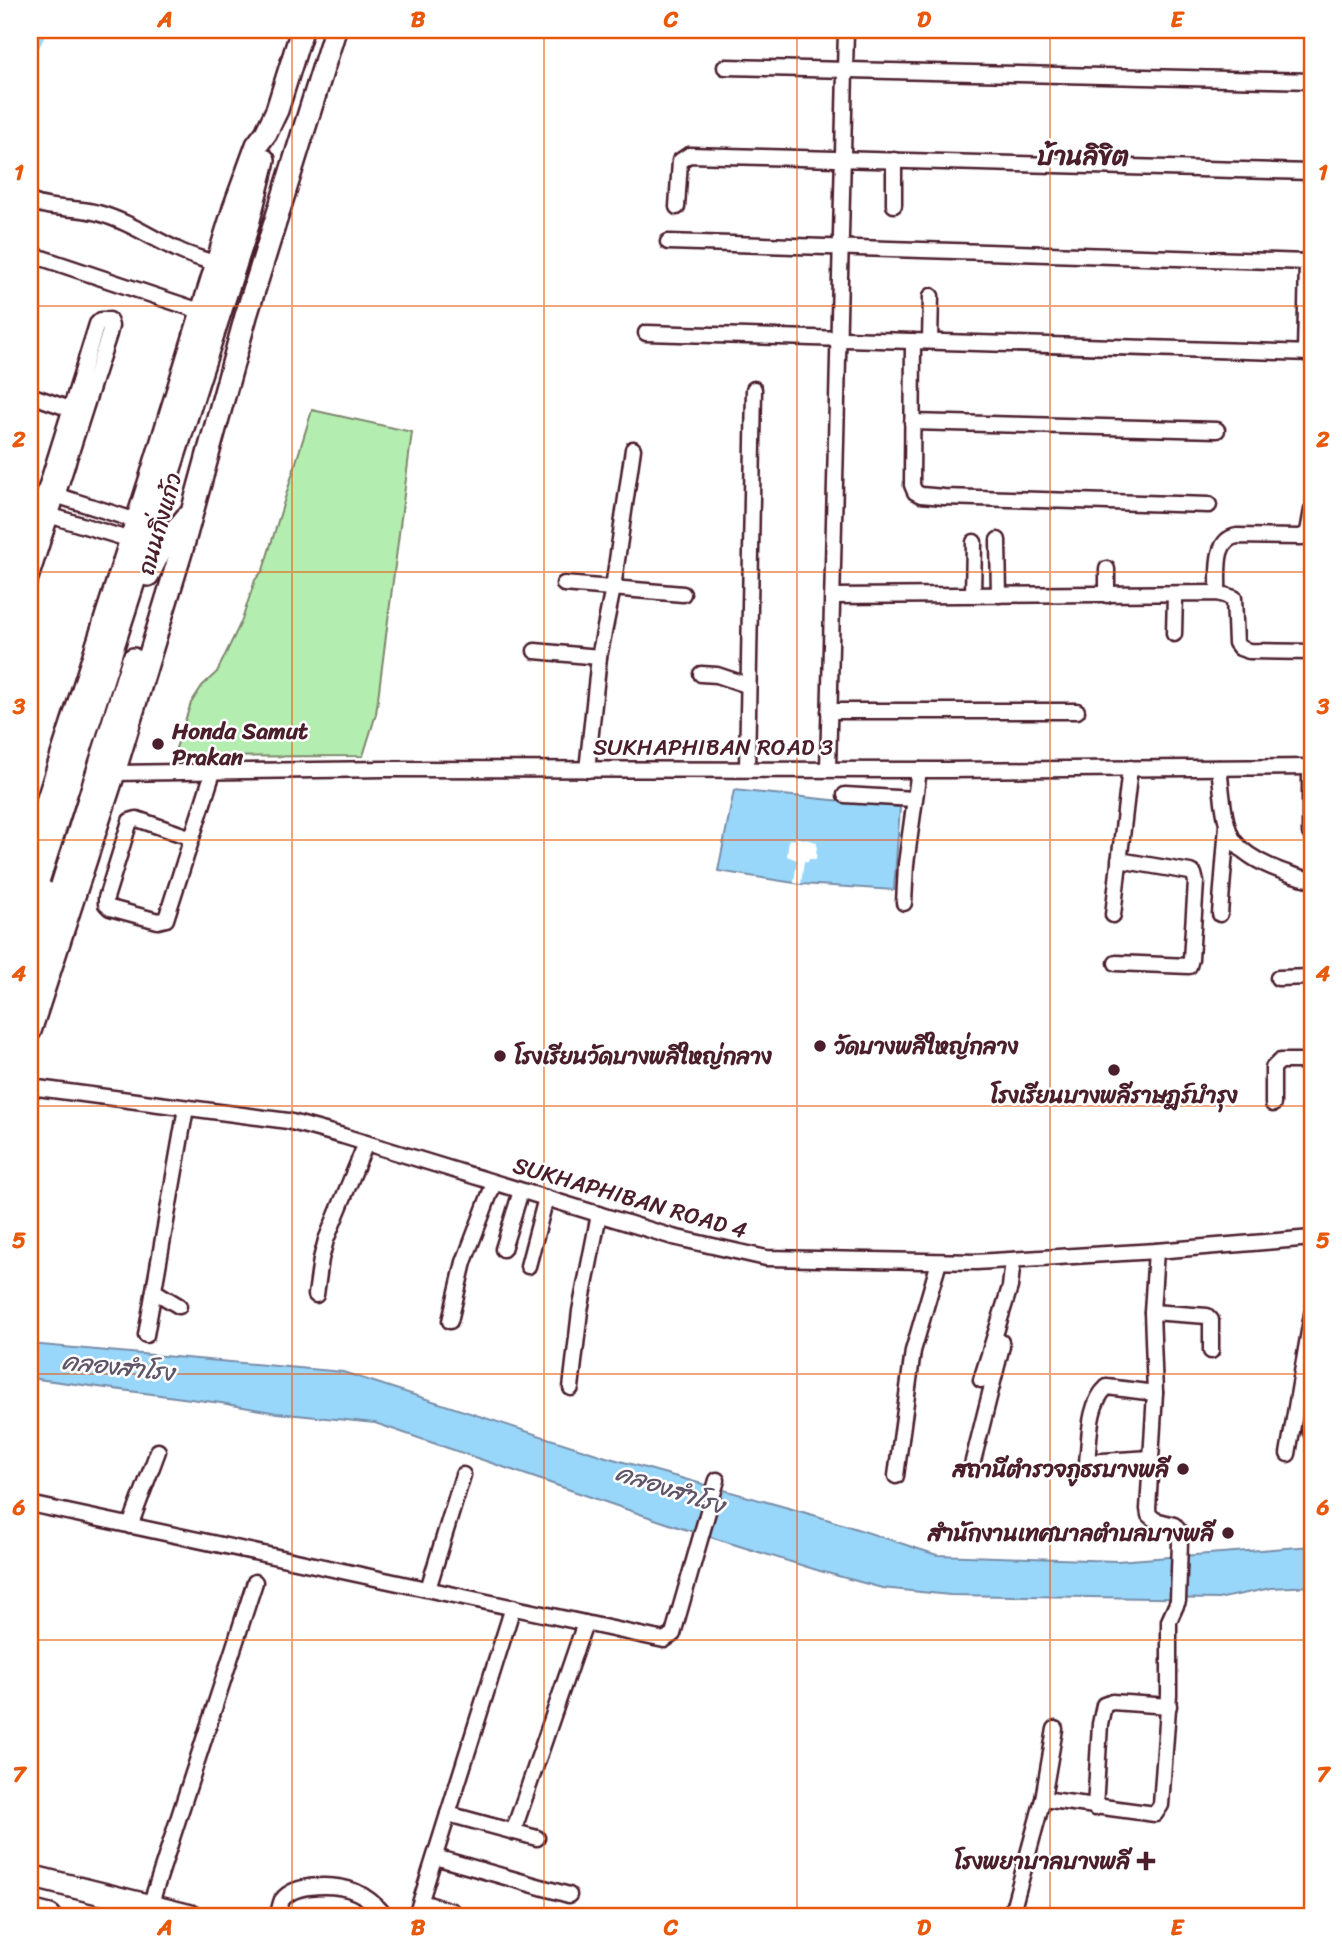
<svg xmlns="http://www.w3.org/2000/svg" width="1342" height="1946" font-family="Sriracha,'Playpen Sans Thai',sans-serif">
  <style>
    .green { fill: #b4edb0; stroke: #7f866e; stroke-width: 2 }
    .water { fill: #98d7fa; stroke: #798da7; stroke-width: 2 }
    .pier { fill: #fff }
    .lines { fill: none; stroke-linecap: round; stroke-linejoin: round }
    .river { stroke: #98d7fa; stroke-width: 23 }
    .street-casing { stroke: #4a1f2b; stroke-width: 19 }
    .primary-casing { stroke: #4a1f2b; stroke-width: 26 }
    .street { stroke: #fff; stroke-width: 14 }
    .primary { stroke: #fff; stroke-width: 21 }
    .grid { fill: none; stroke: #e8590c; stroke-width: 2; stroke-opacity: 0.55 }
    .poi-dot { fill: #4a1f2b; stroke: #fff; stroke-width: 2.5 }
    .labels { text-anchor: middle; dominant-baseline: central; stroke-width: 5; stroke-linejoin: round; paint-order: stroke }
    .street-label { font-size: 23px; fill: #4a1f2b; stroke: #fff }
    .poi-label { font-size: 23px; font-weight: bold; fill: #4a1f2b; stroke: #fff; text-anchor: start }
    .water-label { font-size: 24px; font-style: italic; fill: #615669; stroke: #fff }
    .quarter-label { font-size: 26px; font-weight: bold; fill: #4a1f2b; stroke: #fff }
    .neatline { fill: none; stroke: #e8590c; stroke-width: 2.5 }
    .grid-label { font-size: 23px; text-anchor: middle; font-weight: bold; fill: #e8590c }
  </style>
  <rect width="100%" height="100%" fill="#fff"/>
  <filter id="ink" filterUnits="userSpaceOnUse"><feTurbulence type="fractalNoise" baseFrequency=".0143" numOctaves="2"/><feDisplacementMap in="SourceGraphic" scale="14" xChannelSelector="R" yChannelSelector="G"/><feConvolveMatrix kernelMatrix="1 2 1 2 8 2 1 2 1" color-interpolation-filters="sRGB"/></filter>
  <g filter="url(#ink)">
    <polygon class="green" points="312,410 412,432 376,714 363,756 173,757 191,703 202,686 217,672 242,620 255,580 263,570"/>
    <g class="water">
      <polygon points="734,790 900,807 894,890 801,884 718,871"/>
      <polygon points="30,1344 343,1372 606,1457 817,1516 937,1555 1117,1561 1312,1546 1312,1586 1271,1588 1218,1599 950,1595 882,1588 820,1571 678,1527 375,1423 277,1413 221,1403 30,1378"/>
    </g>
    <polygon class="pier" points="795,837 817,842 816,859 809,859 808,862 804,861 801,884 794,883 797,860 787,856 789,839 795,840"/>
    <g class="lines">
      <polyline class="river" points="30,40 35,30"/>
      <g class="street-casing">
        <g id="street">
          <polyline points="725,67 1312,81"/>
          <path d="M30 201C52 211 75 206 98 213 127 221 150 237 176 249 189 256 204 259 217 264"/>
          <polyline points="894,205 894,160"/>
          <polyline points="677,207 680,161 689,155 1312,172"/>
          <polyline points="668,242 1307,262 1305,353"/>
          <polyline points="30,254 203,312"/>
          <polyline points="646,333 1312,353"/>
          <polyline points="913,341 912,485 915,492 921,495 944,497 1209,505"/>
          <polyline points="930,341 931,296"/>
          <polyline points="30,395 79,412"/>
          <polyline points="912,422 1217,430"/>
          <polyline points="49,493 137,521"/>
          <polyline points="42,513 131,540"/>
          <polyline points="30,539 97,324 101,320 109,320 111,326 109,334 30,580"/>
          <polyline points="998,540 999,595"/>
          <polyline points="1107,569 1107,595"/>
          <polyline points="564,584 683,594"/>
          <path d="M1218 593C1219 574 1213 540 1237 536L1302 537 1308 532 1312 510"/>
          <polyline points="973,595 974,542"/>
          <polyline points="833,596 1218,593 1234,598 1236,643 1240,648 1249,651 1312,652"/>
          <polyline points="1174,634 1175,594"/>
          <polyline points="535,651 599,657"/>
          <polyline points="701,674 717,675 747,685"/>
          <polyline points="829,711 1077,711"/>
          <polyline points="1310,767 1310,833"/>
          <path d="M1219 768C1222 788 1223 827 1235 842 1250 862 1289 875 1312 880"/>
          <polyline points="747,769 754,389"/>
          <polyline points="828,769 846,30"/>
          <polyline points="587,770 599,657 613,588 633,449"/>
          <polyline points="114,773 385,769 947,770 1312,767"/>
          <polyline points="845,795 914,799"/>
          <polyline points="192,838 137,819 130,821 106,898 106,904 110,908 158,921 166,919 213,772"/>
          <polyline points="904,903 906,864 919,770"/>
          <polyline points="1220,914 1227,826"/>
          <polyline points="1113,915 1130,768"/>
          <polyline points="1116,963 1189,966 1191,959 1196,882 1194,874 1190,872 1119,860"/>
          <polyline points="1278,978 1312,977"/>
          <polyline points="30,1087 288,1121 343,1136 673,1237 766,1258 976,1262 1156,1251 1312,1238"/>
          <polyline points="1273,1104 1273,1068 1280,1061 1312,1061"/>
          <polyline points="503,1249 521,1191"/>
          <polyline points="528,1266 546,1198"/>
          <polyline points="154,1291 179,1306"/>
          <polyline points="316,1295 321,1259 326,1240 366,1143"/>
          <polyline points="1152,1312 1207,1316 1211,1320 1211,1351"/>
          <polyline points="450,1321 464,1262 494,1183"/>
          <polyline points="146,1335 186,1108"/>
          <polyline points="981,1380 1010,1287 1013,1260"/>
          <polyline points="571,1388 580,1311 599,1214"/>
          <polyline points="1312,1410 1310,1430 1312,1434"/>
          <polyline points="1288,1454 1312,1314"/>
          <path d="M1151 1458 1087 1462C1090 1437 1088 1404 1107 1387L1155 1393"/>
          <polyline points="972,1465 1002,1346 1001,1342 994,1339"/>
          <polyline points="896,1476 913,1351 939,1262"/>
          <polyline points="30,1504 664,1640 673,1634 717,1480"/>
          <polyline points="130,1526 158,1451"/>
          <polyline points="428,1589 463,1475"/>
          <polyline points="1043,1799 1155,1814 1161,1805 1169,1695 1169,1621 1178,1601 1180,1542 1179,1531 1174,1525 1155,1520 1149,1515 1148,1509 1155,1393 1152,1312 1156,1251"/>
          <polyline points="1095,1808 1100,1724 1104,1705 1112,1702 1169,1706"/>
          <polyline points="448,1814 537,1838"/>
          <polyline points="513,1832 585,1623"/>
          <polyline points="435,1857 569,1895"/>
          <polyline points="421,1902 452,1911"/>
          <polyline points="150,1906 255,1582"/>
          <path d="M277 1916C279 1912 280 1904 282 1900 295 1882 338 1884 356 1892 368 1897 378 1907 386 1916"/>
          <polyline points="416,1916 513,1607"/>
          <polyline points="1011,1916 1043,1799 1055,1729"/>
        </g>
      </g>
      <g class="primary-casing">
        <g id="primary">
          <polyline points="148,575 161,549 186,518"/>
          <polyline points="30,855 150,480 234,208 257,145 266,133 277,110 302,30"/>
          <polyline points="30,906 247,228 264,160"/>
          <polyline points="30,938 45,892"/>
          <polyline points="30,987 133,659"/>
          <polyline points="30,1031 114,773 182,549 246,316 335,30"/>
          <polyline points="30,1876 191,1916"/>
          <polyline points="30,1911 50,1916"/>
        </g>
      </g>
      <use href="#street" class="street"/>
      <use href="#primary" class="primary"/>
    </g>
  </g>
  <path class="grid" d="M292 30V1916M544 30V1916M797 30V1916M1050 30V1916M30 306H1312M30 572H1312M30 840H1312M30 1106H1312M30 1374H1312M30 1640H1312"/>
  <g class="poi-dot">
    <circle cx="158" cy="744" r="7"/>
    <circle cx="820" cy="1046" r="7"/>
    <circle cx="500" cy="1056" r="7"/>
    <circle cx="1114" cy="1070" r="7"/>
    <circle cx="1183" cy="1469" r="7"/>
    <circle cx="1228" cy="1533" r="7"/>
    <path d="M1142.5 1850.5h7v7h7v7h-7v7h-7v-7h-7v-7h7z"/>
  </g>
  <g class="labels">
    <g class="street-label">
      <text transform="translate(160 524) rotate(-74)">ถนนกิ่งแก้ว</text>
      <text x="713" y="747">SUKHAPHIBAN ROAD 3</text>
      <text transform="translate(630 1198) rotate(16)">SUKHAPHIBAN ROAD 4</text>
    </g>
    <g class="poi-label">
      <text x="172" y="731">Honda Samut<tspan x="172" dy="26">Prakan</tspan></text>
      <text x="834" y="1046">วัดบางพลีใหญ่กลาง</text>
      <text x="514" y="1056">โรงเรียนวัดบางพลีใหญ่กลาง</text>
      <text x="1114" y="1095" text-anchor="middle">โรงเรียนบางพลีราษฎร์บำรุง</text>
      <text x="1169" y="1469" text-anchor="end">สถานีตำรวจภูธรบางพลี</text>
      <text x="1214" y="1533" text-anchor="end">สำนักงานเทศบาลตำบลบางพลี</text>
      <text x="1130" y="1861" text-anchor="end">โรงพยาบาลบางพลี</text>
    </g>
    <g class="water-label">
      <text transform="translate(118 1367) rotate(6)">คลองสำโรง</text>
      <text transform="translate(670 1489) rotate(18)">คลองสำโรง</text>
    </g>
    <g class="quarter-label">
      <text x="1083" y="156">บ้านลิขิต</text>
    </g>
  </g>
  <rect width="1342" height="1946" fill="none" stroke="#fff" stroke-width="77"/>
  <rect x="38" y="38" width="1266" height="1870" class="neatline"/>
  <g class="grid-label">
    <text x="165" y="27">A</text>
    <text x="418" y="27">B</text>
    <text x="671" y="27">C</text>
    <text x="924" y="27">D</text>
    <text x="1177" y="27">E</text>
    <text x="19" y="180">1</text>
    <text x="1323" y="180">1</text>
    <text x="19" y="447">2</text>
    <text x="1323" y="447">2</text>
    <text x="19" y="714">3</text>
    <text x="1323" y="714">3</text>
    <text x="19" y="981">4</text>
    <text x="1323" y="981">4</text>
    <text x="19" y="1248">5</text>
    <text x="1323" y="1248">5</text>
    <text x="19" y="1515">6</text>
    <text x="1323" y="1515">6</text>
    <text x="19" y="1782">7</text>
    <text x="1323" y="1782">7</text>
    <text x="165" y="1935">A</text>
    <text x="418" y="1935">B</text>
    <text x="671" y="1935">C</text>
    <text x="924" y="1935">D</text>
    <text x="1177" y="1935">E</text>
  </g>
</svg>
